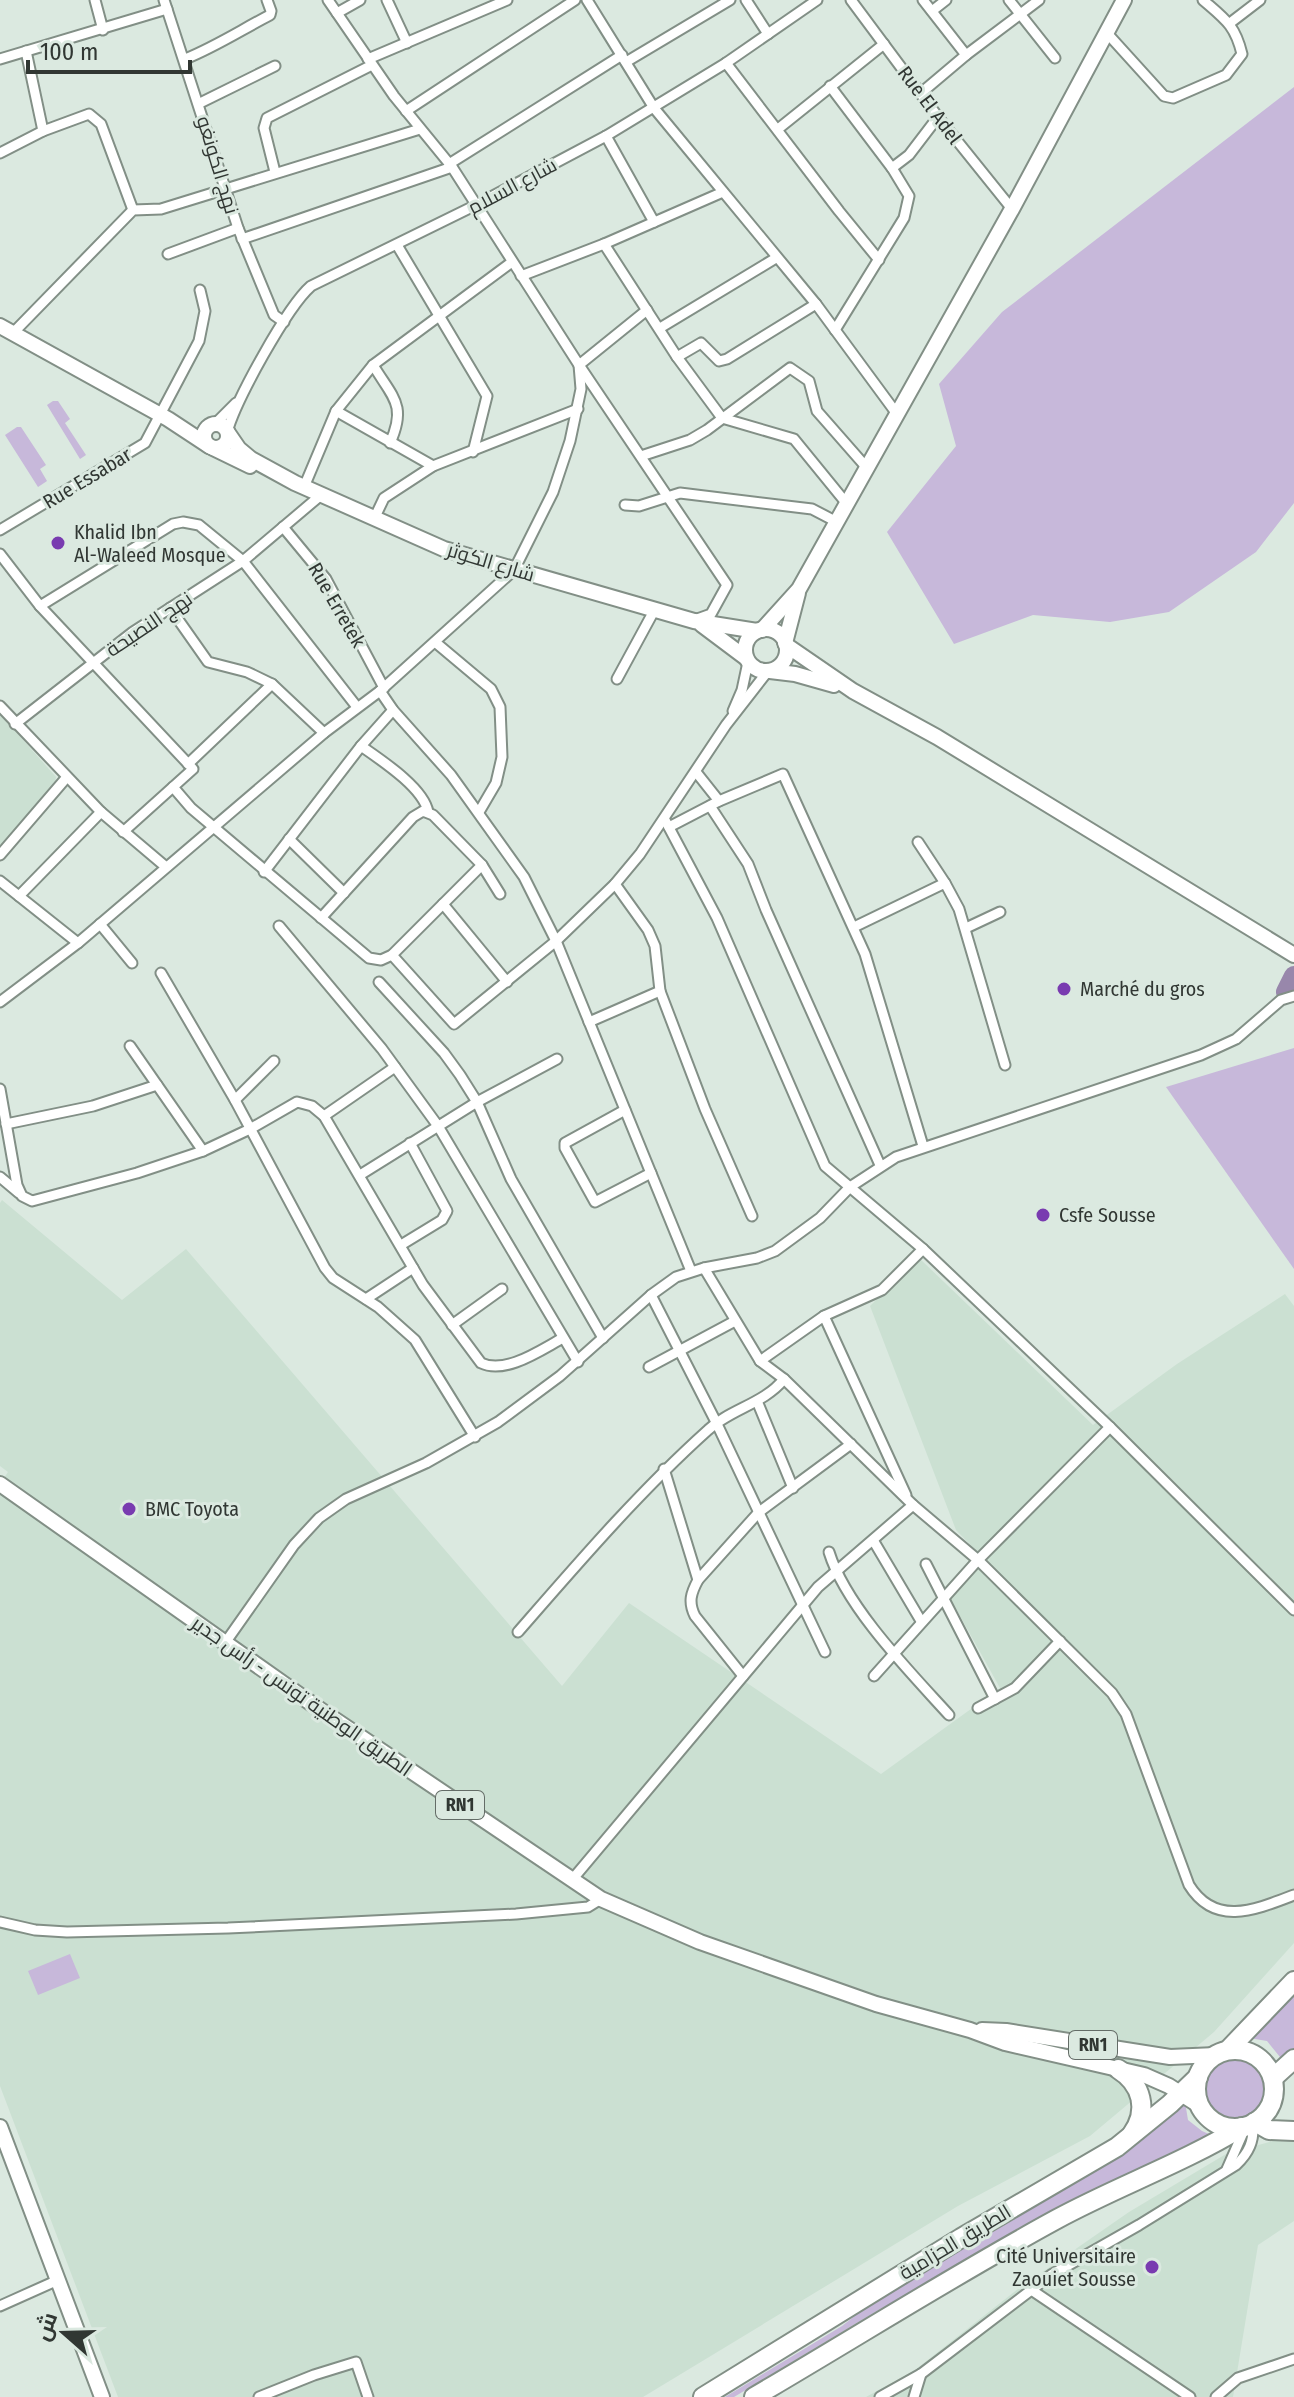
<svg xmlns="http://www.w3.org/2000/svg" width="1294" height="2397" font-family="'Fira Sans Condensed',Cairo,sans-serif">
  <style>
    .built { fill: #cbe0d2 }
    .green { fill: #c7b8da }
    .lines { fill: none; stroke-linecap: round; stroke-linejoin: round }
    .river { stroke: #9887ab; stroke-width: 20 }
    .street-casing { stroke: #828f86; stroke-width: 13 }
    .secondary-casing { stroke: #828f86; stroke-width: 18 }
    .primary-casing { stroke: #828f86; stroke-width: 18 }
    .highway-casing { stroke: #828f86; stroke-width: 22 }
    .street { stroke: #fff; stroke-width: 9 }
    .secondary { stroke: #fff; stroke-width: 14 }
    .primary { stroke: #fff; stroke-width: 14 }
    .highway { stroke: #fff; stroke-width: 18 }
    .poi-dot { fill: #793bb0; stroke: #dbe9e0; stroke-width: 3 }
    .labels { text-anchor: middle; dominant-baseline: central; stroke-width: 6; stroke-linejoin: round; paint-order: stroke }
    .shield { fill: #dbe9e0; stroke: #646c67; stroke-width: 2 }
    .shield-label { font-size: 18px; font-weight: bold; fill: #313733 }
    .street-label { font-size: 20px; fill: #313733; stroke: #dbe9e0 }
    .poi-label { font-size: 20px; fill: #313733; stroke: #dbe9e0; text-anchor: start }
  </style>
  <rect width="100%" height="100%" fill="#dbe9e0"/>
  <g class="built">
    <polygon points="0,714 56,777 55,783 0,847"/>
    <polygon points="2,1200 122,1300 186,1249 562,1686 629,1603 881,1774 1000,1688 950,1598 985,1560 956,1530 870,1306 919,1258 1093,1425 1177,1364 1285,1294 1294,1306 1294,1943 1214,2032 1090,2136 958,2206 643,2397 118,2397 0,2086 0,1484 8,1472 0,1466 0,1203"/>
    <polygon points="1294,2135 1294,2221 1258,2245 1233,2397 866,2397 915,2370 1018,2289 1129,2212 1226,2154"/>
  </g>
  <g class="green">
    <polygon points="1294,87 1294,503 1256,552 1169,612 1110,622 1033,615 954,644 887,532 956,446 939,384 1002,312"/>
    <polygon points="53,401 58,401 70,419 65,423 86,455 80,459 47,405"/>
    <polygon points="17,427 21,427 46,465 40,469 47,481 38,487 5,435"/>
    <polygon points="1294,1048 1294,1269 1166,1087"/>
    <polygon points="70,1954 80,1978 38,1995 28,1971"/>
    <polygon points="1294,1990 1294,2048 1284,2062 1267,2041 1249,2038 1268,2021"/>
    <circle cx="1235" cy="2089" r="29"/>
    <polygon points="1185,2102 1188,2120 1202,2131 1218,2138 880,2309 734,2397 725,2397 842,2326 874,2301 1141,2140"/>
  </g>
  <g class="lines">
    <polyline class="river" points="1286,992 1294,976"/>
    <g class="street-casing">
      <g id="street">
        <polyline points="95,0 103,30"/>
        <polyline points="164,0 238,228 274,315 284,322"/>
        <polyline points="328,0 394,96 452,167 579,365 727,585 711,614 697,619"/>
        <polyline points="387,0 407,43"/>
        <polyline points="587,0 654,108 816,304 897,414"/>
        <polyline points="746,0 768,34"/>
        <polyline points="851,0 938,117 1012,209"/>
        <polyline points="1009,0 1055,58"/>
        <polyline points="932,11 946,0"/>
        <polyline points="337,13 360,0"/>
        <polyline points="1230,23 1260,0"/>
        <path d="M1106 32 1164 96 1173 98 1226 75 1242 54C1235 25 1225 19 1203 0"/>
        <polyline points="26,51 43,131"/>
        <polyline points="966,55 1039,0"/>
        <polyline points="0,59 167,9"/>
        <path d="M185 59C215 47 241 30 270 15L271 11 267 0"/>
        <polyline points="368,59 507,0"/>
        <polyline points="626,62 730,0"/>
        <polyline points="726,63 839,211 879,260"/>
        <polyline points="830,86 892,168 909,196 904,218 835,330"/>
        <polyline points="921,93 966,55 923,0"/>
        <polyline points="200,103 275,66"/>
        <polyline points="406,111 575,0"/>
        <polyline points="778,129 884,44"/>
        <polyline points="606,136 654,222"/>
        <polyline points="0,153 43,131 89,114 101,124 133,210"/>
        <polyline points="449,164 622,55"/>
        <polyline points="892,168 909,155 938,117"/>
        <polyline points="275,172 264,128 267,118 372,65"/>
        <polyline points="242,239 452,167"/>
        <polyline points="604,244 677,357 722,418 794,439 847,504"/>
        <polyline points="397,245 487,396 473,452"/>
        <polyline points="168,254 238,228"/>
        <polyline points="521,276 604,244 723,192"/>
        <polyline points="660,328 776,258"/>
        <polyline points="13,333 133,210 161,209 420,129"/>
        <polyline points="677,357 701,343 719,361 727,359 816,304"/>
        <path d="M373 365C393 398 407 405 390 443"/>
        <polyline points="214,425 236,403"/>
        <path d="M227 432C236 400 287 307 311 286L474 206 606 136 726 63 817 0"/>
        <polyline points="641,456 690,440 707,430 790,368 809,381 817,411 867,468"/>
        <polyline points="433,466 336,411 373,365 512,262"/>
        <polyline points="304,487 336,411"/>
        <polyline points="625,505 639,506 680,493 812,509 837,522"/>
        <polyline points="374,519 384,498 433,466 578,409"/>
        <polyline points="283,527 326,579 384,688"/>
        <polyline points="0,530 145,443 199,341 205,311 200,290"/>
        <polyline points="0,554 40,606 193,769 173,787 191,808 369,958 381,960 392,955 482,865"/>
        <polyline points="40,606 173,524 183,522 199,525 243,561 357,707"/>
        <polyline points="170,608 208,662 247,672 272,684 324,733"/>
        <polyline points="435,642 491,689 500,707 502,757 496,783 479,812"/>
        <polyline points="617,679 655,609"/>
        <polyline points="380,691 393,710 451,775 524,877 556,941 691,1271"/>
        <polyline points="0,706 101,812 166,867"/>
        <polyline points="733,711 742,690 748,662"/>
        <polyline points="15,724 133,632 243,561 321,495"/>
        <path d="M361 746C381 760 424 788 428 812"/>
        <polyline points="188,764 272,684"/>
        <polyline points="696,772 719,801"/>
        <polyline points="710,806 748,864 766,910 880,1165"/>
        <polyline points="665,820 717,918 825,1166 923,1249 1110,1427 1294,1610"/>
        <polyline points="669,827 719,801 783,774 865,954 923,1146"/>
        <polyline points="123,832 173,787"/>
        <polyline points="289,839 344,893"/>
        <polyline points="918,842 945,883 959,909 1005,1065"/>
        <polyline points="0,855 67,777"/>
        <polyline points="264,872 361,746 393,710"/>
        <polyline points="0,881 78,943"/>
        <polyline points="19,896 101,812"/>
        <polyline points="443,904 507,982"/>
        <polyline points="321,918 413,817 423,811 433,815 482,865 500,894"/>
        <polyline points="100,924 132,963"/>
        <polyline points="279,926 382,1049 438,1126 578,1362"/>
        <polyline points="854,927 945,883"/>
        <polyline points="966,928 1000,912"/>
        <polyline points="392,955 454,1024 556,941 615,884 640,854 726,725 768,671"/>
        <polyline points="161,973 235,1100 325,1268 333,1278 378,1307 415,1340 475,1437"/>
        <polyline points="379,982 444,1053 460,1075 477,1102 511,1179 603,1338"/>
        <polyline points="660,991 705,1109 752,1216"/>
        <polyline points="0,1002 78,943 324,733 380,691 514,570 553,492 570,441 581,389 579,365 647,310"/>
        <polyline points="589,1022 660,991 655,946 648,930 615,884"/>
        <polyline points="130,1046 203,1151"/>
        <path d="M0 1089 17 1185 22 1196 32 1201 137 1173 203 1151 250 1129 297 1102 312 1106 324 1116 423 1285 481 1363C506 1375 542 1349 563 1338"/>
        <polyline points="235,1100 274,1061"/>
        <polyline points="625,1110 565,1143 565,1148 595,1202 651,1173"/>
        <polyline points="324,1116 395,1067"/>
        <polyline points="6,1124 93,1106 157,1085"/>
        <polyline points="360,1175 477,1102 557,1059"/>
        <polyline points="0,1177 19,1193"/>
        <polyline points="401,1245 442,1220 447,1211 410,1143"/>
        <path d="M704 1268 760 1361 784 1379 913 1505 978 1560 1112 1693 1126 1714 1189 1885C1215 1927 1255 1910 1294 1895"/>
        <polyline points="651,1295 716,1422 825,1652"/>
        <polyline points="366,1299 413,1268"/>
        <polyline points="824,1316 906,1495"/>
        <polyline points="452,1325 502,1289"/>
        <polyline points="760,1361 824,1316 882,1290 923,1249"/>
        <polyline points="649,1367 735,1321"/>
        <polyline points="757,1401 793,1488"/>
        <polyline points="664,1469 698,1580"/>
        <polyline points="873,1540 921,1621"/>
        <path d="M829 1552C846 1607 910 1672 949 1715"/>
        <polyline points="926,1564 995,1699"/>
        <path d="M518 1632C579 1562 639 1492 708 1430 730 1409 764 1404 784 1379"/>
        <polyline points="225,1643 294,1545 319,1518 346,1499 426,1463 498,1422 560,1376 651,1295 676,1277 704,1268 757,1258 775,1251 820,1218 850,1187 896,1157 1201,1055 1236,1039 1281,1000 1294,996"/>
        <path d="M743 1676 695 1616C688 1602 691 1593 698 1580L759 1512 851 1444"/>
        <polyline points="874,1676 978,1560 1110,1427"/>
        <polyline points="978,1708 1015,1688 1060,1641"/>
        <polyline points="571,1881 818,1587 913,1505"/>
        <polyline points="0,1922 35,1930 67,1932 228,1928 516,1914 588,1907 601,1899"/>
        <polyline points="1227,2169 1245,2128"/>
        <polyline points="1030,2289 1190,2397"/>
        <polyline points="0,2306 58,2280"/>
        <polyline points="259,2397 314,2375 356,2362 368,2397"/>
        <path d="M880 2397 921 2374 1051 2275 1139 2225 1236 2165C1249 2153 1254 2141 1253 2124"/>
        <polyline points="914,2397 921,2374"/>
        <polyline points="1216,2397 1238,2378 1294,2359"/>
      </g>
    </g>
    <g class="secondary-casing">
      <g id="secondary">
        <polyline points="0,326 168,419 209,446"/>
        <circle cx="216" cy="436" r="12"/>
        <polyline points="228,433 239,449 251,459 295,483 444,549 694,621 757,631"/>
        <polyline points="213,448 250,466"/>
        <polyline points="702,625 746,658"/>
        <circle cx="766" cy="650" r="21"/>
        <polyline points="762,630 799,589 1012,209 1124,0"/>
        <polyline points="785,643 798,593"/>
        <polyline points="786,645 853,691 937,737 1294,955"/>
        <polyline points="770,671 795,674 834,685"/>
        <polyline points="0,2127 102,2397"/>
      </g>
    </g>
    <g class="primary-casing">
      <g id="primary">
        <polyline points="0,1484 322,1711 601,1899 700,1942 876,2004 970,2030 1005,2043 1144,2075 1169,2086 1200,2106"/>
        <polyline points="982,2030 1006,2031 1170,2057 1216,2055"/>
      </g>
    </g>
    <g class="highway-casing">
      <g id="highway">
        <polyline points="1228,2050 1294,1981"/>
        <circle cx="1235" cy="2089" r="39"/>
        <path d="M1118 2069C1142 2084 1149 2110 1132 2134"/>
        <polyline points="1273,2078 1294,2059"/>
        <polyline points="1255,2122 1269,2130 1294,2131"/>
        <polyline points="703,2397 961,2238 1117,2147 1170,2104 1198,2077"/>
        <path d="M754 2397C855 2338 954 2275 1057 2219 1118 2186 1183 2163 1242 2127"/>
      </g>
    </g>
    <use href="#street" class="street"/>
    <use href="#secondary" class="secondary"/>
    <use href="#primary" class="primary"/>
    <use href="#highway" class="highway"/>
  </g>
  <g class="poi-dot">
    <circle cx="58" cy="543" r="8"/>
    <circle cx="1064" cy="989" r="8"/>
    <circle cx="1043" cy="1215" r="8"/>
    <circle cx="129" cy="1509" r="8"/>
    <circle cx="1152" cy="2267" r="8"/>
  </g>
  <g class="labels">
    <g class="shield">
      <rect x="436" y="1791" width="48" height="28" rx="6"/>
      <rect x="1069" y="2031" width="48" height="28" rx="6"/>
    </g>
    <g class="shield-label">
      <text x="460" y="1805">RN1</text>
      <text x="1093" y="2045">RN1</text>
    </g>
    <g class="street-label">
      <text transform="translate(930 105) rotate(53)">Rue El Adel</text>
      <text transform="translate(218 165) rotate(73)">نهج الكونغو</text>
      <text transform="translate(512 186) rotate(-28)">شارع السلام</text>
      <text transform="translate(87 478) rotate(-31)">Rue Essabar</text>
      <text transform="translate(491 562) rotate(17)">شارع الكوثر</text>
      <text transform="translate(337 605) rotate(60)">Rue Erretek</text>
      <text transform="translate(149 624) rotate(-34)">نهج النصيحة</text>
      <text transform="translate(302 1696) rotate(35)">الطريق الوطنية تونس - رأس جدير</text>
      <text transform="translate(955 2242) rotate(-31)">الطريق الحزامية</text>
    </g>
    <g class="poi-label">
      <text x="74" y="532">Khalid Ibn<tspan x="74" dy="23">Al-Waleed Mosque</tspan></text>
      <text x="1080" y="989">Marché du gros</text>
      <text x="1059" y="1215">Csfe Sousse</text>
      <text x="145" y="1509">BMC Toyota</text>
      <text x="1136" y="2256" text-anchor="end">Cité Universitaire<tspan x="1136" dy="23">Zaouiet Sousse</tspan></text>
    </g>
  </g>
  <g transform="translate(64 2333) rotate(290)" stroke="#dbe9e0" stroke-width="6" paint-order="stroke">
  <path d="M0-6L14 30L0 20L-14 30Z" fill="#313733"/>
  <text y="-12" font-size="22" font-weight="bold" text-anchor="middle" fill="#313733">ش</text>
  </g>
  <path d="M28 60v12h162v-12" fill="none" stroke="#313733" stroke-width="4"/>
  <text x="40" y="60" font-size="24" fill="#313733" stroke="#dbe9e0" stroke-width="6" paint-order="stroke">100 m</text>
</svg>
